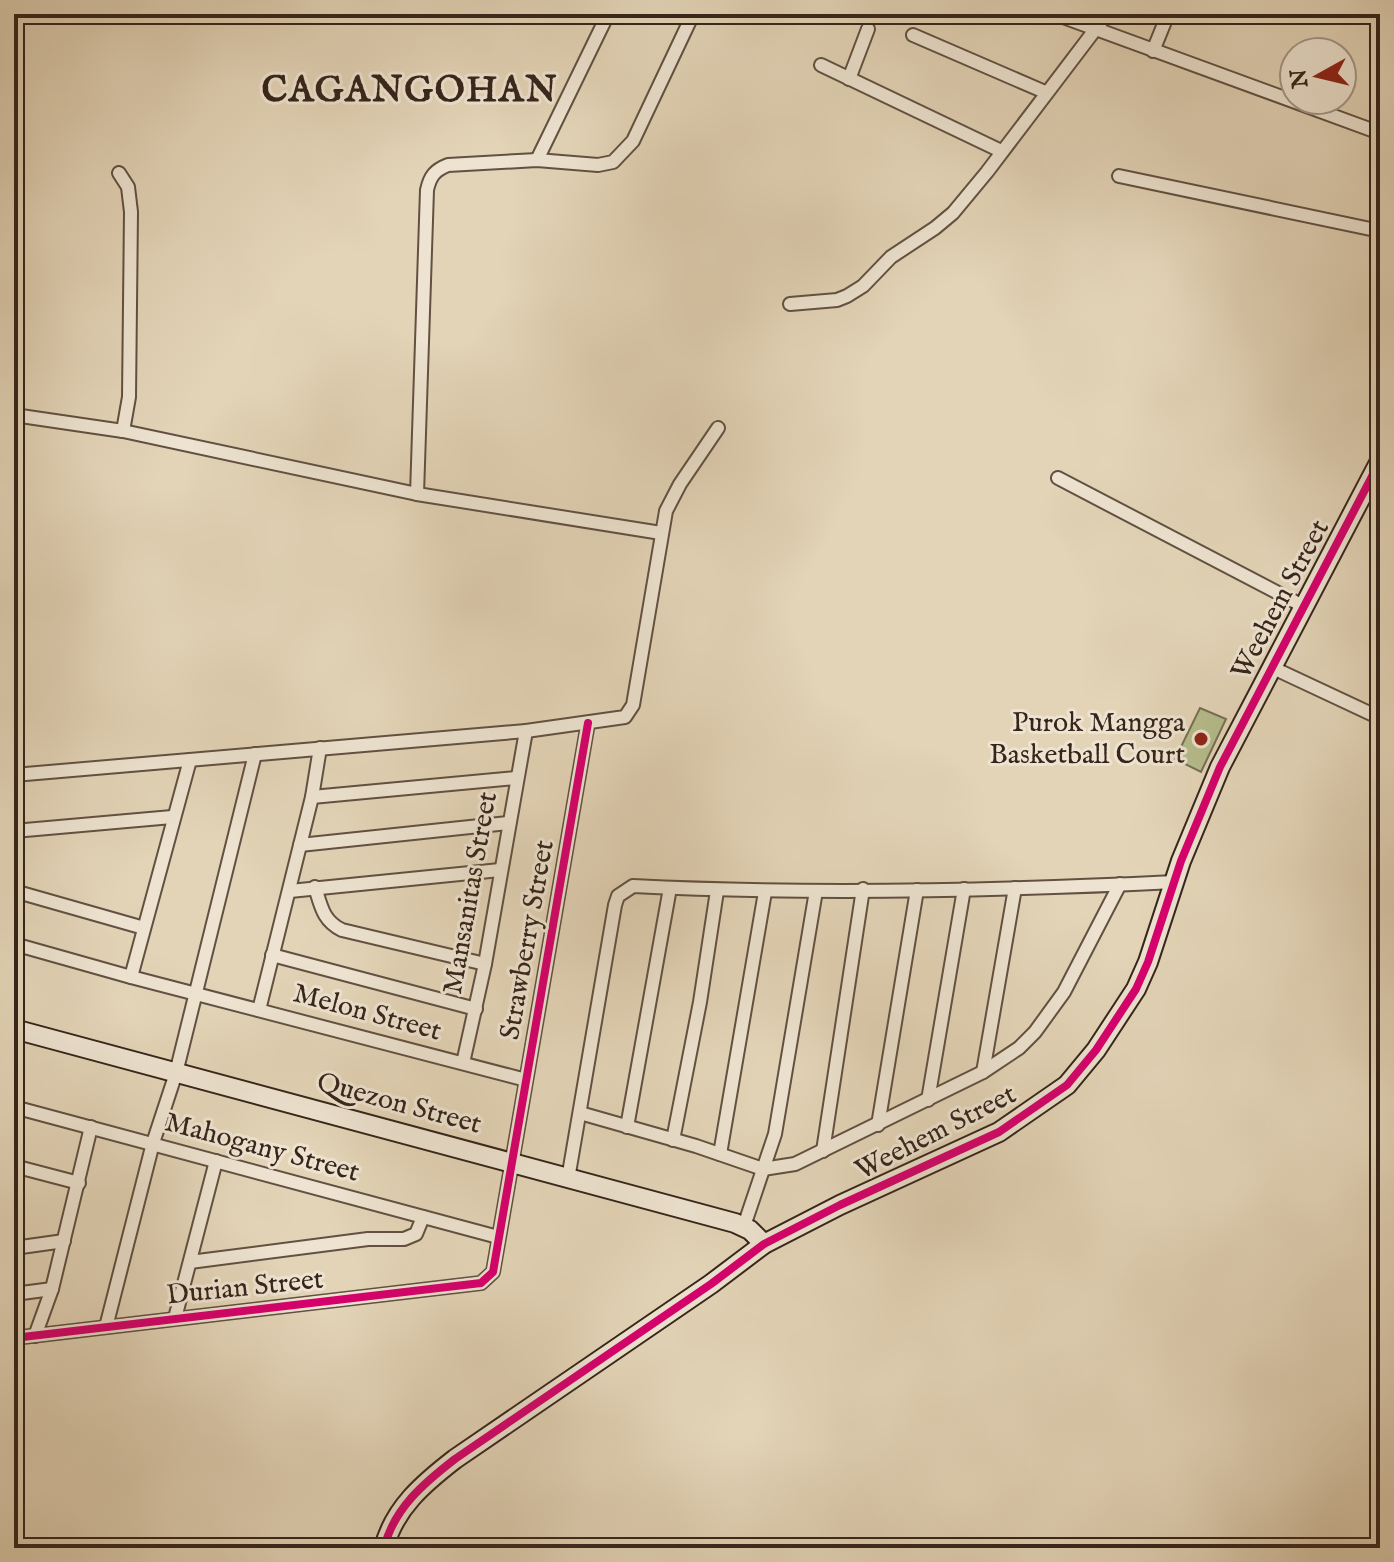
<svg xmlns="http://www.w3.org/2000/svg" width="1394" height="1562" font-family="'IM FELL English',serif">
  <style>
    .green { fill: #b6bc8c; stroke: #767054; stroke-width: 2 }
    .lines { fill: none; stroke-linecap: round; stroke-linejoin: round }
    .street-casing { stroke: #615142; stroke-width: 16 }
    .secondary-casing { stroke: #36251b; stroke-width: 22 }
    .street { stroke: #ede3d0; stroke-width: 12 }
    .secondary { stroke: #ede3d0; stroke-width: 18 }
    .cycleway-casing { stroke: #ede3d0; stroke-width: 13 }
    .cycleway { stroke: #d6006c; stroke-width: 8 }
    .poi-dot { fill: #8f2418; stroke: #ede3d0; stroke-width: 3 }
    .labels { text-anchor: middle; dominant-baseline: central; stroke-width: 6; stroke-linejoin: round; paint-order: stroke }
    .street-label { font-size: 28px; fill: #36251b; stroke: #ede3d0 }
    .poi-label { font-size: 28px; fill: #36251b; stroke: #ede3d0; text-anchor: end }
    .district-label { font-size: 36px; font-weight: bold; letter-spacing: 2px; fill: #36251b; stroke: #ede3d0 }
  </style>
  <rect width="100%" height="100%" fill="#e3d4b7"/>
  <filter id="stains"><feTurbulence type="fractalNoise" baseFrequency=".0025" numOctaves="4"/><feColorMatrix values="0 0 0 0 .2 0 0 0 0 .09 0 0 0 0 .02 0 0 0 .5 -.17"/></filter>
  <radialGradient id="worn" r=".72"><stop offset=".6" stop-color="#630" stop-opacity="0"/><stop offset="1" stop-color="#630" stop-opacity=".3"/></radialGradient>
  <polygon class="green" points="1200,708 1226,719 1201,772 1175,759"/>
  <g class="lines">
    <g class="street-casing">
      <g id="street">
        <polyline points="1055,14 1380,133"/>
        <polyline points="913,35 1045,92"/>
        <polyline points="1153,51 1168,14"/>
        <polyline points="821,65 1001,151"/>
        <polyline points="849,79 868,29"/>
        <polyline points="537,160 608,14"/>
        <polyline points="119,173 128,187 131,212 129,397 123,431"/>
        <polyline points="1119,176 1380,231"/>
        <polyline points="790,304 837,300 847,296 863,286 891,257 935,228 953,213 987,172 1107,14"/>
        <polyline points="14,415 123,431 417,494 661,533"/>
        <polyline points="1058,478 1303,606"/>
        <path d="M417 494 427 190C430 176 435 170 448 165L537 160 598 165 613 162 633 141 693 14"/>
        <polyline points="1271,667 1380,718"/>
        <polyline points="14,775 526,731 625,717 633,705 666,511 680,484 718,428"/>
        <polyline points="312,797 516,778"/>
        <polyline points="14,831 172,817"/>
        <polyline points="300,845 508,823"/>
        <path d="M315 887C321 906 323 921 342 930L485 964"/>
        <polyline points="14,891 144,928"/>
        <polyline points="290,891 500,870"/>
        <polyline points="14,944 131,977 526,1080"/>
        <polyline points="272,955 476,1009"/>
        <polyline points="131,977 190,760"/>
        <polyline points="259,1010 312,797 320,748"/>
        <polyline points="463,1063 485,964 526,731"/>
        <polyline points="983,1072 1015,888"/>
        <polyline points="928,1100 964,889"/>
        <polyline points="14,1107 498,1237"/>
        <polyline points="580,1113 696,1146 763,1169 795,1164 983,1072 1019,1048 1035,1032 1064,992 1120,884"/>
        <polyline points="878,1125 917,890"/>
        <polyline points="627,1127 670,888"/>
        <polyline points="673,1140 700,1002 717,891"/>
        <polyline points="823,1151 863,889"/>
        <polyline points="720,1154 765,892"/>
        <polyline points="14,1166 79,1183"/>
        <path d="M568 1179 615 905 618 896 633 886C813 895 994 891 1174 882"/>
        <polyline points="14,1202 16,1202"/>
        <polyline points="744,1226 775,1134 816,891"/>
        <polyline points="14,1248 64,1241"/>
        <polyline points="190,1262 368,1239 404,1239 416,1234 423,1217"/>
        <polyline points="14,1294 52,1289"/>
        <polyline points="175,1318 216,1161"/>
        <polyline points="106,1327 153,1143 176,1073 255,754"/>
        <polyline points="35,1336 52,1289 91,1127"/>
        <polyline points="14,1338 481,1283 493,1272 588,723"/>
      </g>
    </g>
    <g class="secondary-casing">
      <g id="secondary">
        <polyline points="14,1029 735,1223 750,1230 764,1244"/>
        <path d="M384 1548C394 1508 424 1483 455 1459L711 1284 764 1244 840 1205 999 1132 1067 1085 1096 1050 1136 989 1148 962 1181 861 1220 767 1380 461"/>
      </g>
    </g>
    <use href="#street" class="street"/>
    <use href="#secondary" class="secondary"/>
    <g class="cycleway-casing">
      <g id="cycleway">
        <polyline points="14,1338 481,1283 493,1272 588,723"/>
        <path d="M384 1548C394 1508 424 1483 455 1459L711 1284 764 1244 840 1205 999 1132 1067 1085 1096 1050 1136 989 1148 962 1181 861 1220 767 1380 461"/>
      </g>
    </g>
    <use href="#cycleway" class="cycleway"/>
  </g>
  <circle class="poi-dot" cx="1201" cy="739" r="8"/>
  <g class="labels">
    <g class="street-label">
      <text transform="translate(1281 600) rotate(-62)">Weehem Street</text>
      <text transform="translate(471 893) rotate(-80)">Mansanitas Street</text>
      <text transform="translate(528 940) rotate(-80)">Strawberry Street</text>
      <text transform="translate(367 1013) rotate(15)">Melon Street</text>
      <text transform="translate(399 1104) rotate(15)">Quezon Street</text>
      <text transform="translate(936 1133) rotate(-27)">Weehem Street</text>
      <text transform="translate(262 1148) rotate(15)">Mahogany Street</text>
      <text transform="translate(245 1288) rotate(-6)">Durian Street</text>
    </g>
    <g class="poi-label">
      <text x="1185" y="723">Purok Mangga<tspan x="1185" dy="32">Basketball Court</tspan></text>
    </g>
    <g class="district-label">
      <text x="410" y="91">CAGANGOHAN</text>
    </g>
  </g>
  <rect width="1394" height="1562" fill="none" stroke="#e3d4b7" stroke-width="48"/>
  <rect x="16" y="16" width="1362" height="1530" fill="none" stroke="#36251b" stroke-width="4"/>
  <rect x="24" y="24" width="1346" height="1514" fill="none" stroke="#36251b" stroke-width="2"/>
  <g transform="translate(1318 76) rotate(262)"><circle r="38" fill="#ede3d0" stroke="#a49788" stroke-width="2"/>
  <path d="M0-6L14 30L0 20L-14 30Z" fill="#8f2418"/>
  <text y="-12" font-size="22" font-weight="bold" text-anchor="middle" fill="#36251b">N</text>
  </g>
  <rect width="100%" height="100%" filter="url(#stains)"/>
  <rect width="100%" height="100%" fill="url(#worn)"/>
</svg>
